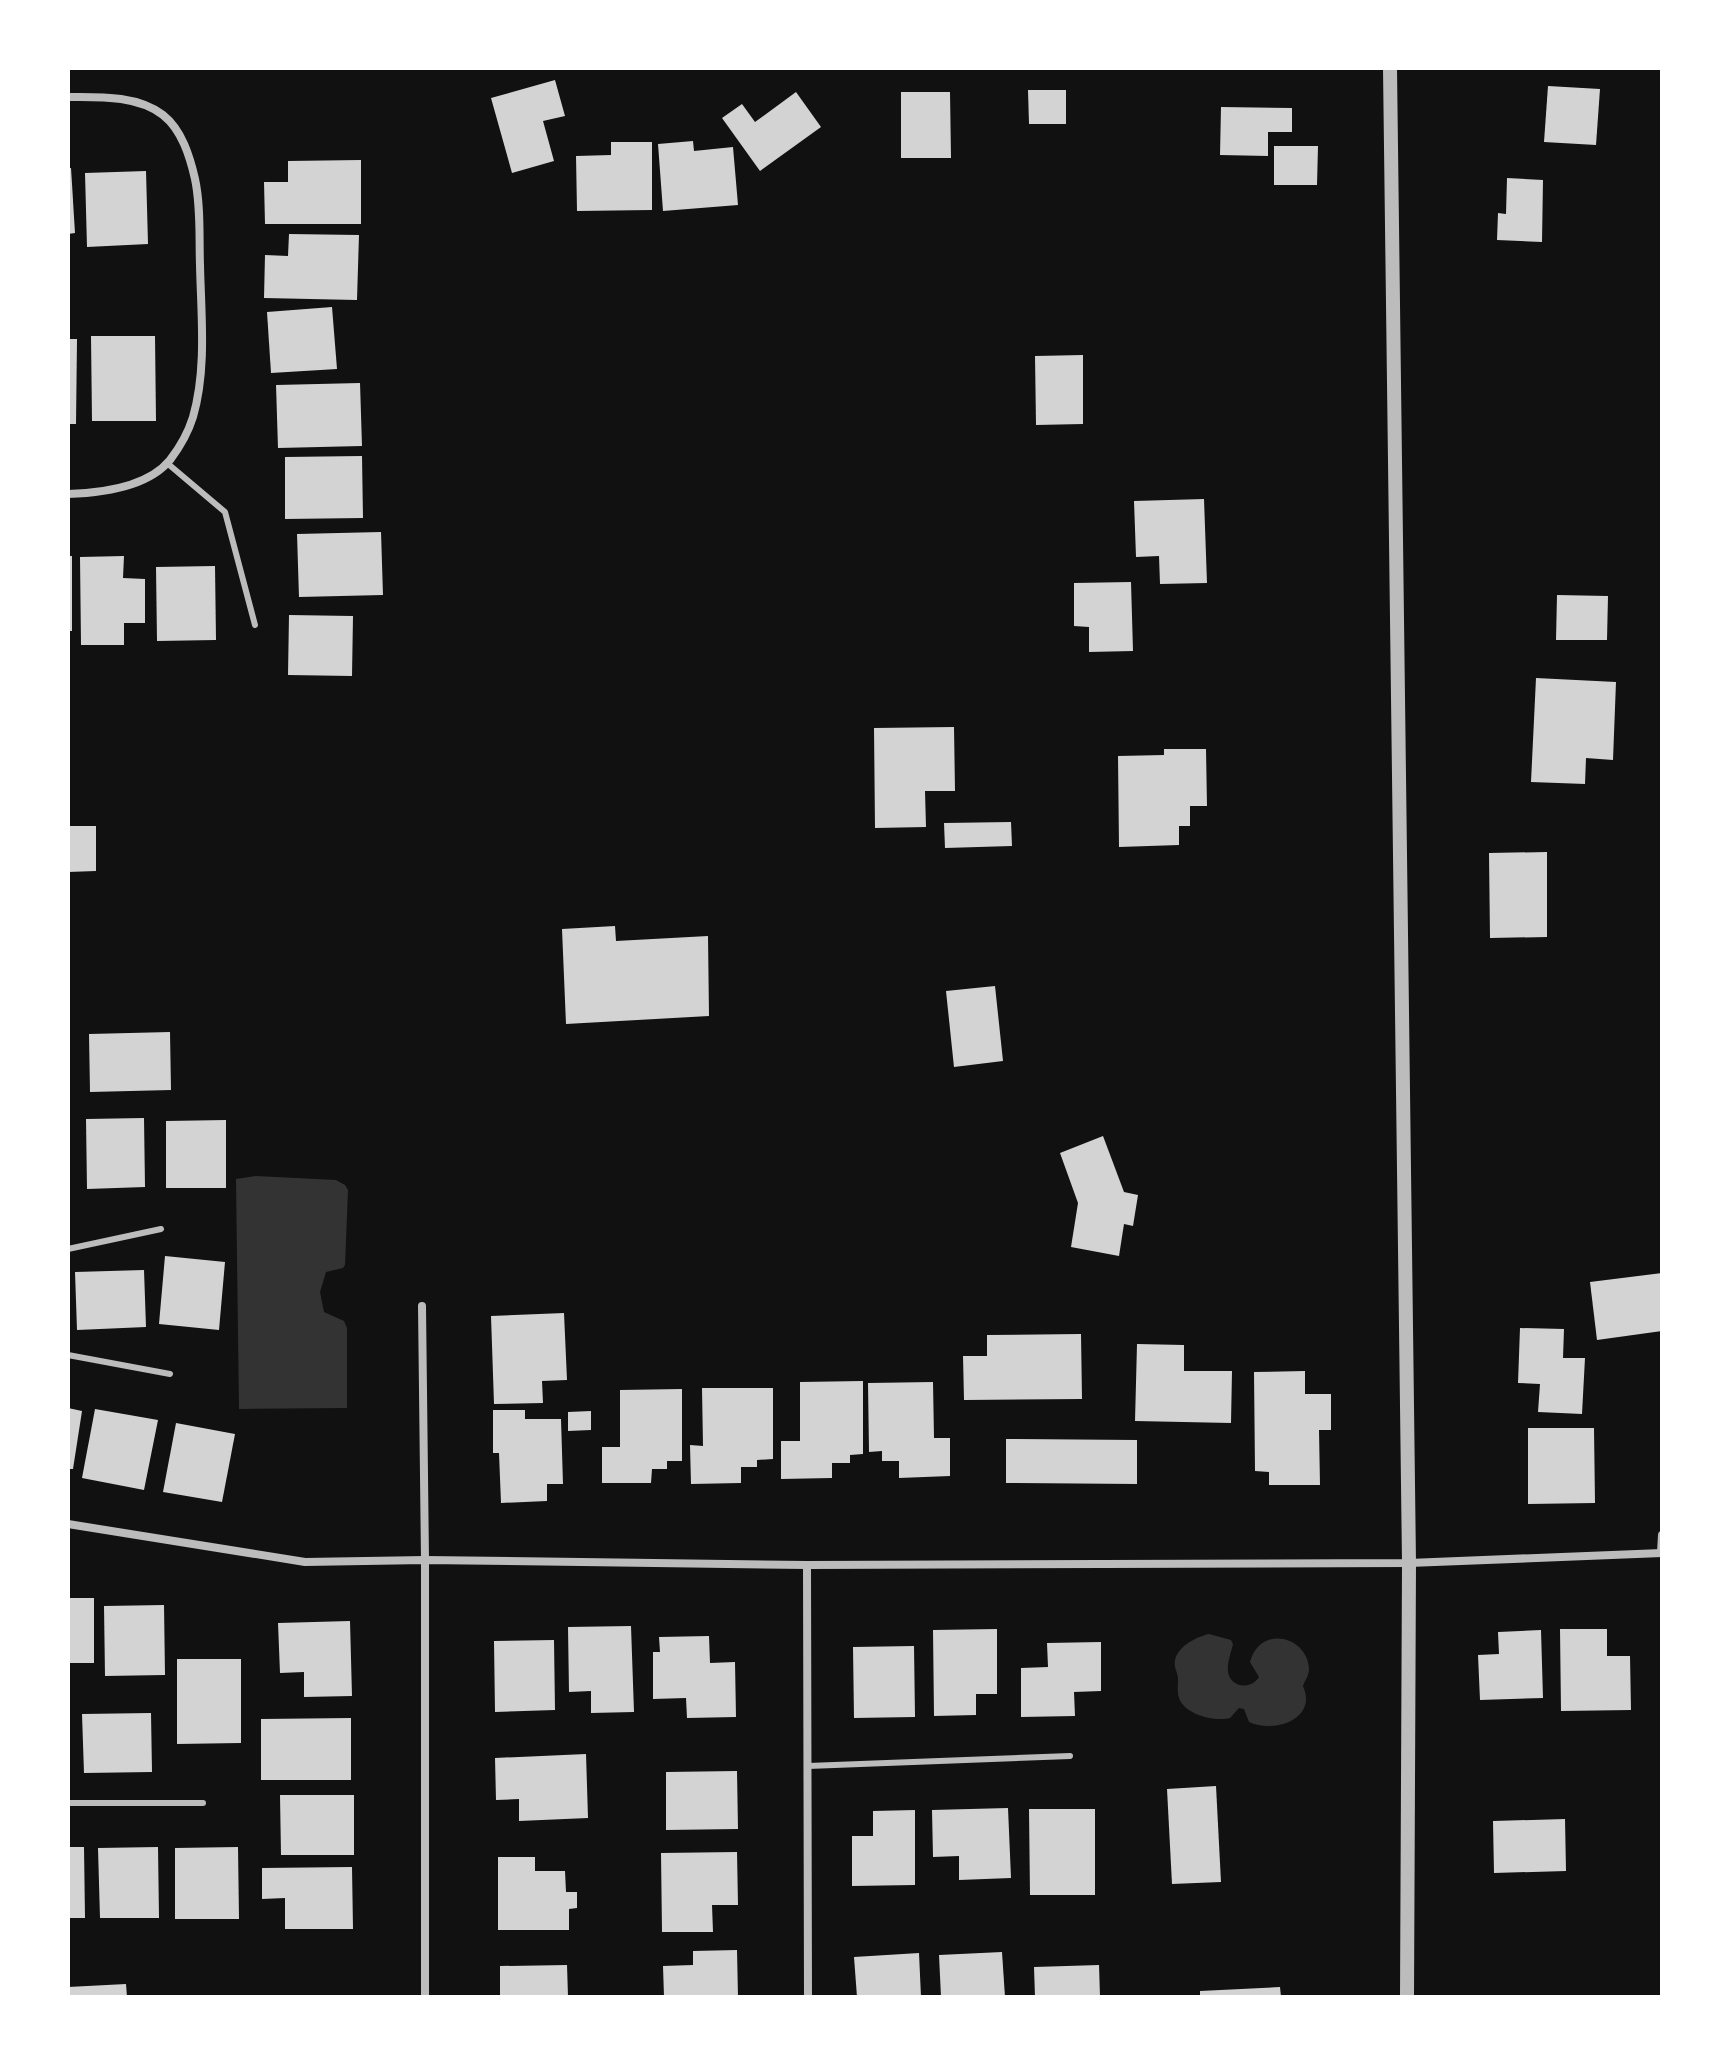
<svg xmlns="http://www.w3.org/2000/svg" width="1730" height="2065" font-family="Rubik,sans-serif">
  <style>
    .water { fill: #333 }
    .building { fill: #d3d3d3 }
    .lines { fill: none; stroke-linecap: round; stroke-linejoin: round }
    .service { stroke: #bcbcbc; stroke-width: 6 }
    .minor { stroke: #bcbcbc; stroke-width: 8 }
    .tertiary { stroke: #bcbcbc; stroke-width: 14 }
  </style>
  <rect width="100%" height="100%" fill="#111"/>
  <g class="water">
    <polygon points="256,1176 336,1180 345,1185 348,1190 345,1265 343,1268 326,1272 320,1292 324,1312 344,1321 347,1328 347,1408 239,1409 236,1179"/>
    <path d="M1209 1634 1231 1640 1233 1644C1231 1653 1227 1662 1228 1672 1231 1688 1251 1690 1259 1677L1250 1662C1260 1624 1308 1636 1309 1669 1309 1676 1305 1680 1303 1686 1318 1719 1274 1734 1249 1722L1244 1709 1239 1708 1230 1718C1215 1722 1185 1715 1179 1698 1177 1692 1178 1685 1178 1679 1178 1675 1176 1671 1175 1667 1172 1649 1195 1637 1209 1634Z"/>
  </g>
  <g class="building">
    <polygon points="555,80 565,116 543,121 554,161 512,173 491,98"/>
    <polygon points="1548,86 1600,89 1596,145 1544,142"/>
    <polygon points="1028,90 1066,90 1066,124 1029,124"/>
    <polygon points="796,92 821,127 760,171 722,118 742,104 755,122"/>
    <polygon points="901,92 950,92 951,158 901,158"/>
    <polygon points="1221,107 1292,108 1292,132 1268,132 1268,156 1220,155"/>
    <polygon points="693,141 694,151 733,147 738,205 663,211 658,144"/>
    <polygon points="611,142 652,142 652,210 577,211 576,156 611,155"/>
    <polygon points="1274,146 1318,146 1317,185 1274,185"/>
    <polygon points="361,160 361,224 265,224 264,182 288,182 288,161"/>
    <polygon points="68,168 71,168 75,233 68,234"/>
    <polygon points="146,171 148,244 87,247 85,173"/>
    <polygon points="1507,178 1543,180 1542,242 1497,240 1498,213 1506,214"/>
    <polygon points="289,234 359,235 357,300 264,298 265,255 288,256"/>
    <polygon points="332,307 337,369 271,373 267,312"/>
    <polygon points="91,336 155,336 156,421 92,421"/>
    <polygon points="68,339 77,339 76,424 68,424"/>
    <polygon points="1083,355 1083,424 1036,425 1035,356"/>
    <polygon points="360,383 362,446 278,448 276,385"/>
    <polygon points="362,456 363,518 285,519 285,457"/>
    <polygon points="1204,499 1207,583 1160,584 1159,556 1136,557 1134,501"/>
    <polygon points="381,532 383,595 299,597 297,534"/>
    <rect x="68" y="556" width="4" height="75"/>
    <polygon points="124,556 123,578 145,579 145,623 124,623 124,645 81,645 80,557"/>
    <polygon points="215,566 216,640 157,641 156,567"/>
    <polygon points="1131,582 1133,651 1089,652 1089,627 1074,626 1074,583"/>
    <polygon points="1557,595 1608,596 1607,640 1556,640"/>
    <polygon points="289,615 353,616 352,676 288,675"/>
    <polygon points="1536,678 1616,682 1613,760 1586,758 1585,784 1531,782"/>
    <polygon points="954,727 955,791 925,791 926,827 875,828 874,728"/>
    <polygon points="1164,749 1206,749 1207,806 1190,806 1190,826 1179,826 1179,845 1119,847 1118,756 1164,755"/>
    <polygon points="1011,822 1012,846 945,848 944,823"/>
    <polygon points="68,826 96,826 96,871 68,872"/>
    <polygon points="1547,852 1547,937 1490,938 1489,853"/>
    <polygon points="615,926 616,941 708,936 709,1016 566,1024 562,929"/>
    <polygon points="995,986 1003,1061 954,1067 946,991"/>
    <polygon points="170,1032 171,1090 90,1092 89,1034"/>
    <polygon points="144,1118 145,1187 87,1189 86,1119"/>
    <polygon points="226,1120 226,1188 166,1188 166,1121"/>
    <polygon points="1103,1136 1124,1192 1138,1195 1133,1226 1124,1224 1119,1256 1071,1247 1078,1203 1060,1153"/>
    <polygon points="165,1256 225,1262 219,1330 159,1324"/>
    <polygon points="144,1270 146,1327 77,1330 75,1272"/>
    <polygon points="1662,1273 1662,1331 1597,1340 1590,1282"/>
    <polygon points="564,1313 567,1380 542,1381 543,1403 494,1404 491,1316"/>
    <polygon points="1520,1328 1564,1329 1563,1358 1585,1358 1582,1414 1538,1412 1540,1384 1518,1383"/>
    <polygon points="1081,1334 1082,1399 964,1400 963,1356 987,1356 987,1335"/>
    <polygon points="1137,1344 1184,1345 1184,1371 1232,1371 1231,1423 1135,1421"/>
    <polygon points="1305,1371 1305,1394 1331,1394 1331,1430 1319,1430 1320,1485 1269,1485 1269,1472 1255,1471 1254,1372"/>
    <polygon points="863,1381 863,1454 850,1455 850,1463 832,1463 832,1478 781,1479 781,1441 800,1441 800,1382"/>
    <polygon points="933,1382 934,1438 950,1438 950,1476 899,1478 899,1461 882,1461 882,1451 869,1452 868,1383"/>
    <polygon points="702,1388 773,1388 773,1459 757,1460 757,1467 741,1467 741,1483 691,1484 690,1445 703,1446"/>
    <polygon points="682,1389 682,1461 667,1461 667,1469 652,1469 651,1483 602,1483 602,1447 620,1447 620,1390"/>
    <polygon points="68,1408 82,1411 73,1469 68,1469"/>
    <polygon points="95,1409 158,1420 144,1490 82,1478"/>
    <polygon points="493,1410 525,1410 525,1419 561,1419 563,1484 547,1484 547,1501 501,1503 499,1453 493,1453"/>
    <polygon points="591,1411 591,1430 568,1431 568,1412"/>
    <polygon points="176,1423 235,1434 222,1502 163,1492"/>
    <polygon points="1528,1428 1594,1428 1595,1503 1528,1504"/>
    <polygon points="1006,1439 1137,1440 1137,1484 1006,1483"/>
    <rect x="68" y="1598" width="26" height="65"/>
    <polygon points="164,1605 165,1675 105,1676 104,1606"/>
    <polygon points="350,1621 352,1696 304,1697 304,1672 280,1673 278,1623"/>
    <polygon points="631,1626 634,1712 591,1713 591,1691 569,1692 568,1627"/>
    <polygon points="997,1629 997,1694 976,1694 976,1715 934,1716 933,1630"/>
    <polygon points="1560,1629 1607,1629 1607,1656 1630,1656 1631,1710 1561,1711"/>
    <polygon points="1541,1630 1543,1698 1480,1700 1478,1655 1499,1654 1498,1632"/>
    <polygon points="709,1636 710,1663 735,1662 736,1717 687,1718 686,1698 653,1699 653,1652 660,1652 659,1637"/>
    <polygon points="554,1640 555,1710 495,1712 494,1641"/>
    <polygon points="1101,1642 1101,1691 1074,1692 1075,1716 1021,1717 1021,1668 1048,1667 1047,1643"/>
    <polygon points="914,1646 915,1717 854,1718 853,1647"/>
    <polygon points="177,1659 241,1659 241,1743 177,1744"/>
    <polygon points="151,1713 152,1772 84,1773 82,1714"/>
    <polygon points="351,1718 351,1780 261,1780 261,1719"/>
    <polygon points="586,1754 588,1818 519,1821 519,1799 496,1800 495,1758"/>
    <polygon points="737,1771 738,1829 666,1830 666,1772"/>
    <polygon points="1216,1786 1221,1882 1172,1884 1167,1789"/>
    <polygon points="280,1795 354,1795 354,1855 281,1855"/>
    <polygon points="1008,1808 1011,1878 959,1880 959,1856 933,1857 932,1810"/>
    <polygon points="1029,1809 1095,1809 1095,1895 1030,1895"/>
    <polygon points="915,1810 915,1885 852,1886 852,1836 873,1836 873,1811"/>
    <polygon points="1565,1819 1566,1871 1494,1873 1493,1821"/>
    <polygon points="68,1847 84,1847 85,1918 68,1918"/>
    <polygon points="158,1847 159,1918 100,1918 98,1848"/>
    <polygon points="238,1847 239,1919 175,1919 175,1848"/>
    <polygon points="737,1852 738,1905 712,1905 713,1932 662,1932 661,1853"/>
    <polygon points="498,1857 535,1857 535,1871 565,1871 566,1892 577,1892 577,1908 569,1909 569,1930 498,1930"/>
    <polygon points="352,1867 353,1929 285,1929 285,1898 262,1899 262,1868"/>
    <polygon points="737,1950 738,1997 664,1997 663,1966 693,1965 693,1951"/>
    <polygon points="1002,1952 1005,1997 941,1997 939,1955"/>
    <polygon points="919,1953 921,1997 857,1997 854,1957"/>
    <polygon points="567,1965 568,1997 500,1997 500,1966"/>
    <polygon points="1099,1965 1100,1997 1035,1997 1034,1967"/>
    <polygon points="126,1984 127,1997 68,1997 68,1987"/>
    <polygon points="1280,1987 1281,1997 1200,1997 1200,1991"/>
  </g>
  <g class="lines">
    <g class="service">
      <polyline points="167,463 225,512 255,625"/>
      <polyline points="68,1249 161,1229"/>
      <polyline points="68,1355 170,1374"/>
      <polyline points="808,1766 1070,1756"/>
      <polyline points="68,1803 203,1803"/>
    </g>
    <g class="minor">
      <path d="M68 97C98 97 137 95 163 115 182 130 190 157 195 179 201 207 199 237 200 265 201 314 207 369 193 417 188 433 180 447 170 460 147 488 101 493 68 494"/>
      <polyline points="422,1306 425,1560 425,1997"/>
      <polyline points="68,1524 305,1562 425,1560 807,1565 1409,1563 1662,1553"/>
      <polyline points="1661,1553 1662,1535"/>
      <polyline points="807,1565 808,1997"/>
    </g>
    <polyline class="tertiary" points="1390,68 1409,1563 1407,1997"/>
  </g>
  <rect width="1730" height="2065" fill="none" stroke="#ffffff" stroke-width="140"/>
</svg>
